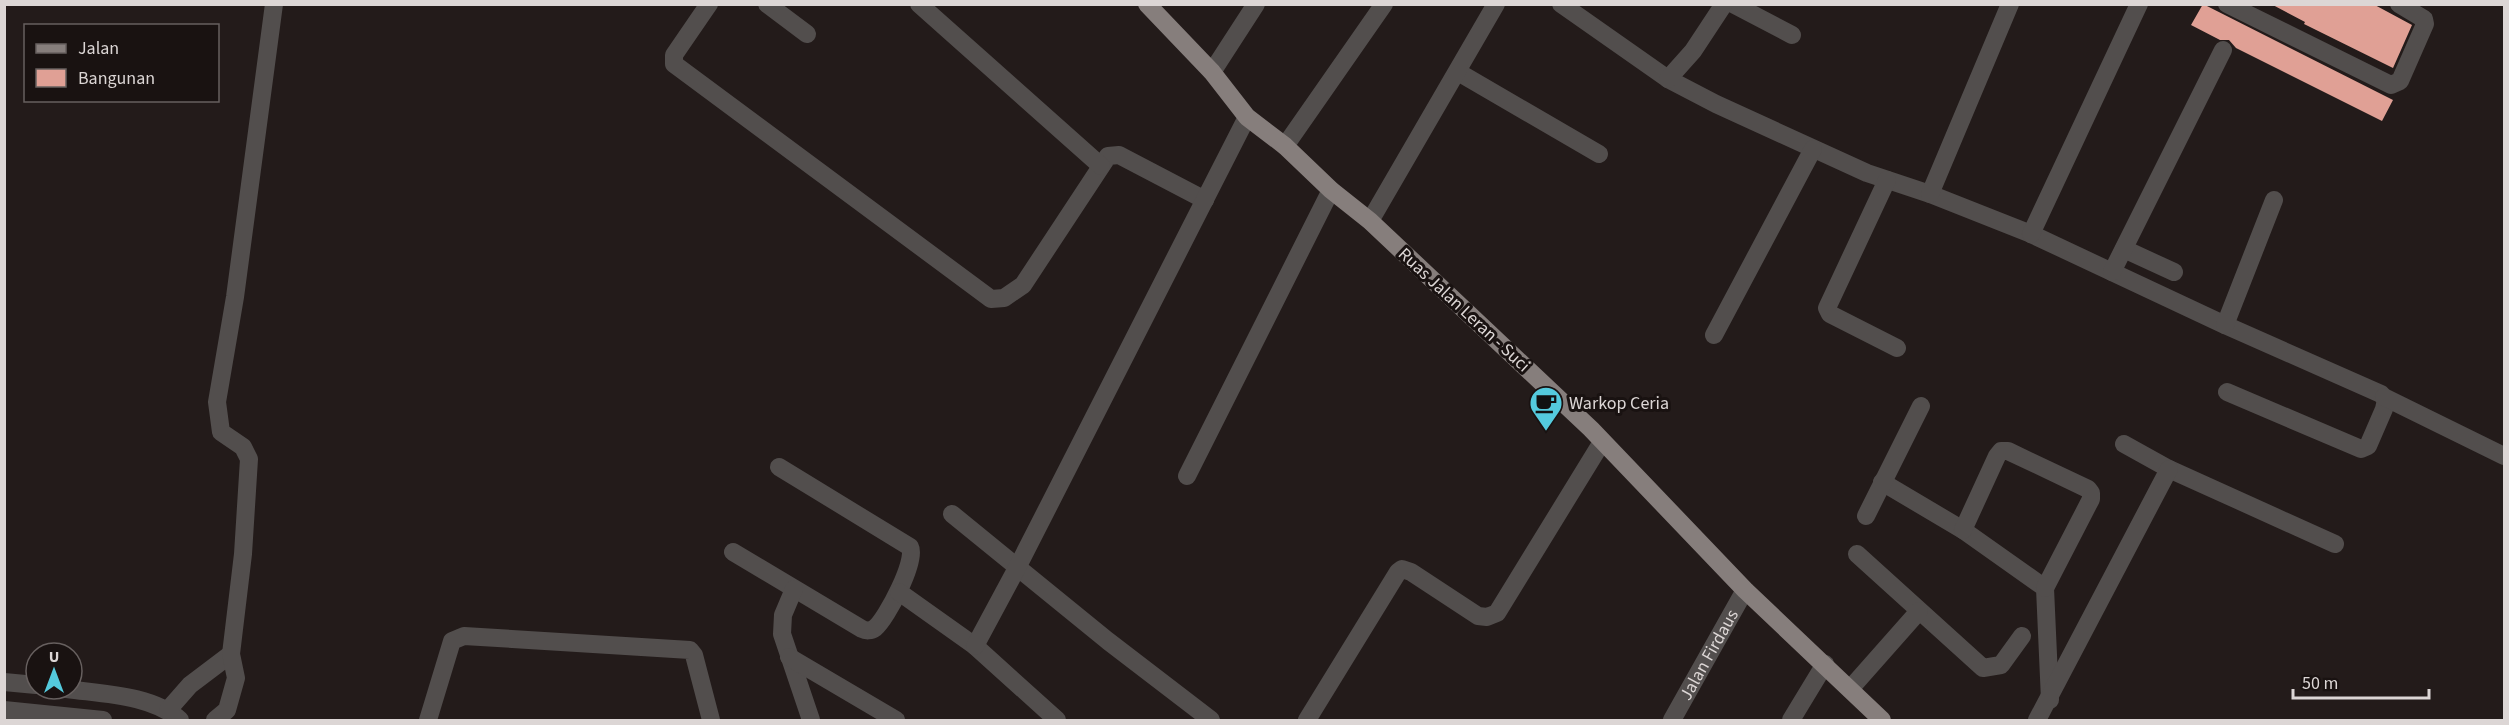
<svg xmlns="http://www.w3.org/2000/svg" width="2509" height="725" font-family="'Source Sans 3',sans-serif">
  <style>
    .building { fill: #e0a095 }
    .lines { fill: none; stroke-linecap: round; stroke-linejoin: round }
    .minor { stroke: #524e4d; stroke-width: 18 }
    .major { stroke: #867e7c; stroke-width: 18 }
    .labels { text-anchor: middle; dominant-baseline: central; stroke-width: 6; stroke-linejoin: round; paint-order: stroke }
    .street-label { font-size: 18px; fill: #dcd6d5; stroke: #191211 }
    .poi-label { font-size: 18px; fill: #dcd6d5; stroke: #191211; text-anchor: start }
  </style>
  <rect width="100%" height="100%" fill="#231b1a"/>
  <g class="building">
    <polygon points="2203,4 2393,100 2382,121 2236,48 2229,40 2220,40 2191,25"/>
    <polygon points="2271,4 2373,4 2412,25 2393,68 2304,24 2305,22"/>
  </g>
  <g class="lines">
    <g class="minor">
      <polyline points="709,4 674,55 674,64 991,299 1004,298 1023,285 1108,156 1119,155 1205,200"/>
      <polyline points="767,4 807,34"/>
      <polyline points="919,4 1101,166"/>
      <polyline points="1561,4 1668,79 1716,104 1867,173 1930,194 2031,234 2225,325 2381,394 2386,400 2384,409 2368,446 2361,449 2227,392"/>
      <polyline points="1733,4 1792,35"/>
      <polyline points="2227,4 2391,85 2400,81 2425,24 2424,19 2399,4"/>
      <polyline points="1212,72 1256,4"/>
      <polyline points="1458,72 1599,154"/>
      <polyline points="1668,79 1693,51 1724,4"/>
      <polyline points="1285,146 1384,4"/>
      <polyline points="1887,180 1827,308 1830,314 1897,348"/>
      <polyline points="1930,194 2010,4"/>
      <polyline points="1370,221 1496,4"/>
      <polyline points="2031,234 2139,4"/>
      <polyline points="2124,249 2174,272"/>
      <polyline points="2112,272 2223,50"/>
      <polyline points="2225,325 2274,200"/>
      <polyline points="1714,335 1813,149"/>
      <polyline points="2384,397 2504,456"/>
      <polyline points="2124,444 2169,469 2335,544"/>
      <polyline points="1187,476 1331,190"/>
      <polyline points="1882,482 1963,530 2045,588 2050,700"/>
      <polyline points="952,514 1108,641 1211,720"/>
      <polyline points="1866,516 1921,406"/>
      <polyline points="1963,530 1997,456 2001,451 2008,451 2088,489 2091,493 2091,499 2045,588"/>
      <path d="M733 552 862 629C866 631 871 631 875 628 887 618 917 560 910 547L779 467"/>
      <polyline points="1857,554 1983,668 2001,665 2022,636"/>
      <polyline points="794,589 783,615 782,634 811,720"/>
      <polyline points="899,592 975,646 1057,720"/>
      <polyline points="975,646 1018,566 1247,117"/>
      <polyline points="789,657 896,720"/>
      <polyline points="4,682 36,685"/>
      <path d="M67 689C103 694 152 695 180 720"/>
      <polyline points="1850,689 1919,611"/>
      <polyline points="4,710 103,720"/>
      <polyline points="168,710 190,685 231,654"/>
      <polyline points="215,720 227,710 236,678 231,654 243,554 249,459 243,447 221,432 217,402 235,297 274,4"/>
      <polyline points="428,720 452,641 464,636 690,650 694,655 711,720"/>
      <polyline points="1307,720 1398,572 1402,569 1411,572 1478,616 1487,617 1497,613 1602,442"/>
      <path id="s1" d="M1672 720 1745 590"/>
      <polyline points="1791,720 1825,664"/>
      <polyline points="2037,720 2169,469"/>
    </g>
    <polyline class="major" points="1147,4 1212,72 1247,117 1285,146 1331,190 1370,221 1591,429 1745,590 1882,720"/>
  </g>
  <defs>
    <g id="cafe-pin" transform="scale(1.725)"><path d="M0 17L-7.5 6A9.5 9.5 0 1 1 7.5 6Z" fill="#54cadd" stroke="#191211"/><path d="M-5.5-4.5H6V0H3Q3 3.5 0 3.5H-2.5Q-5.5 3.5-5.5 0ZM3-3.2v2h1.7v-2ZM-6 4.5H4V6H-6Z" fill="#111"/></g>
  </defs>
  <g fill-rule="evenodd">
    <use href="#cafe-pin" x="1546" y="403"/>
  </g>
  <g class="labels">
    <g class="street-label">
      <text transform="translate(1464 310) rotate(43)">Ruas Jalan Leran - Suci</text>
      <text stroke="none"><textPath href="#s1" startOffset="75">Jalan Firdaus</textPath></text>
    </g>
    <g class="poi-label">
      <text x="1569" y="403">Warkop Ceria</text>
    </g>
  </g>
  <rect width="2509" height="725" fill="none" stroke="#dcd6d5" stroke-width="12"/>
  <rect x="24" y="24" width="195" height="78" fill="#191211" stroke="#67605f" stroke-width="1.5"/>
  <rect x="36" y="44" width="30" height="9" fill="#867e7c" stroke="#67605f" stroke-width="1.5"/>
  <text x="78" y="54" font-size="18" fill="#dcd6d5">Jalan</text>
  <rect x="36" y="69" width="30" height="18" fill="#e0a095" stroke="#67605f" stroke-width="1.5"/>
  <text x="78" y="84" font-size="18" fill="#dcd6d5">Bangunan</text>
  <g transform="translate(54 671)"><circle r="28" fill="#191211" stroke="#67605f" stroke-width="1.5"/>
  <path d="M0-4.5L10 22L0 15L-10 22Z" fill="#54cadd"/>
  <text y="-9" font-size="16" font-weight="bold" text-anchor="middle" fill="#dcd6d5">U</text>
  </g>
  <path d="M2293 689v9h136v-9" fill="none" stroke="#dcd6d5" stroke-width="3"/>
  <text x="2302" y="689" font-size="18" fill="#dcd6d5" stroke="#191211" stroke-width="4.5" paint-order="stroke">50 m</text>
</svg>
